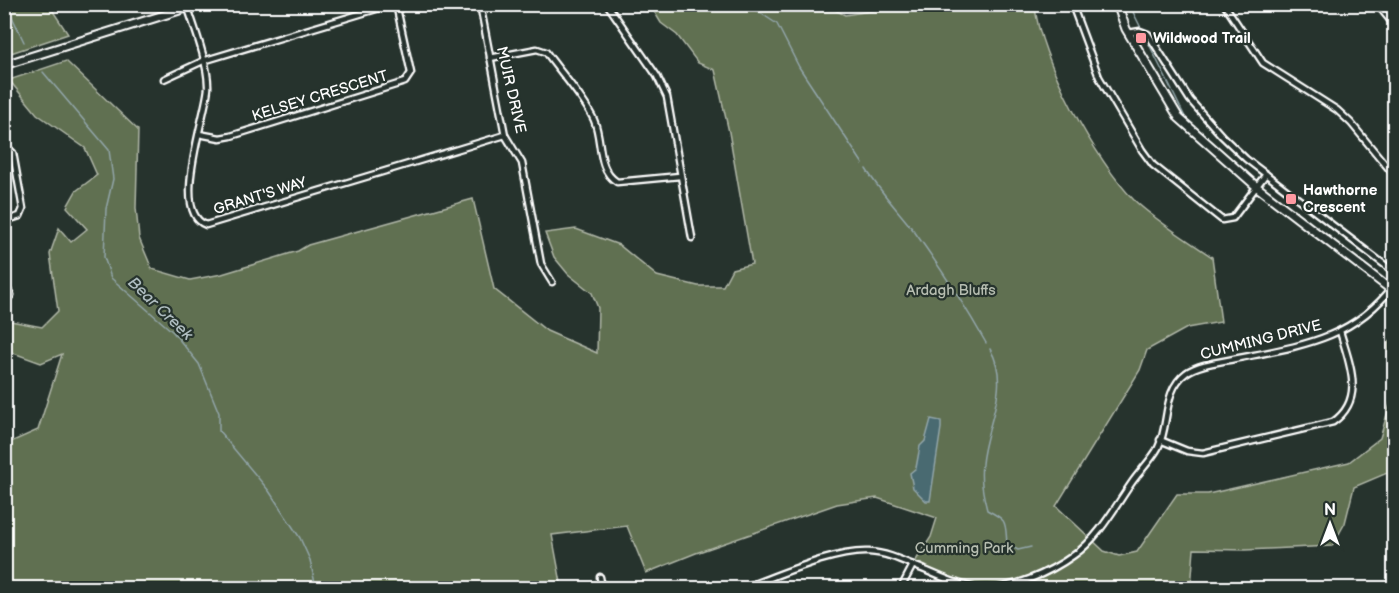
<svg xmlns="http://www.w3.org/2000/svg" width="1399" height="593" font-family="'Balsamiq Sans',sans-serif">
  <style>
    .green { fill: #606f51; stroke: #b0b7a8; stroke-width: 1.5 }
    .water { fill: #4a6a71; stroke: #92a6aa; stroke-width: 1.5 }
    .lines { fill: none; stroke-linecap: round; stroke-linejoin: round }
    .stream { stroke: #92a6aa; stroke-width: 1.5 }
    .street-casing { stroke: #fff; stroke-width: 9 }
    .secondary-casing { stroke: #fff; stroke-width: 11 }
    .street { stroke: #26332d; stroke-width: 4.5 }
    .secondary { stroke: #26332d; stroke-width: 7 }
    .poi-dot { fill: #ff9aa2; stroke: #26332d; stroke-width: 2 }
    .labels { text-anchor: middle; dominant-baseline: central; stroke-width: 4.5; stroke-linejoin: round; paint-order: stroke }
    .poi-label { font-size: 15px; font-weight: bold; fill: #fff; stroke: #26332d; text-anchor: start }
    .street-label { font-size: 15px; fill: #fff; stroke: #26332d }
    .park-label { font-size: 15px; fill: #b7beb1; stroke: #26332d }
    .water-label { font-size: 16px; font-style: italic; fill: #aebcbf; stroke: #26332d }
  </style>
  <rect width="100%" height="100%" fill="#26332d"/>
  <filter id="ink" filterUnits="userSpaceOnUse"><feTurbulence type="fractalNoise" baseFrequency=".0167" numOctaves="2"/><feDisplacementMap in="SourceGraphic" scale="12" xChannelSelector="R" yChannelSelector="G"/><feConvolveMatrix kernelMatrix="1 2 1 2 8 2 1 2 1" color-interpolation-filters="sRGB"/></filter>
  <g filter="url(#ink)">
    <g class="green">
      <path d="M823 4 845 15 908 5H1035C1038 56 1097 163 1134 200 1156 221 1186 239 1212 257L1221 322 1187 328 1147 350 1140 370 1056 506 1104 551 1119 556 1137 552 1177 494H1208L1349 462 1380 438 1391 401 1388 344 1394 335V467L1392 471 1354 487 1345 523 1332 546 1245 550 1194 549 1191 588H939L944 577 913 565 931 537 937 518 877 498 837 504 696 553 646 573 627 526 552 535 562 588H5L4 445 38 430 62 354 41 363 5 350V320L42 327 58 311 50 254 59 228 71 242 87 229 67 207 76 191 97 175 85 148 37 114 9 80 66 61 138 130 136 208 139 238 152 269 190 280 222 274 298 251 308 245 473 199 494 289 547 331 597 353 598 308 592 293 568 274 554 257 545 233 576 229 619 245 657 276 698 286H723L732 269 752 264 729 132 715 70 698 63 677 35 661 23 652 8 653 5Z"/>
      <polygon points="4,5 49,5 68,34 5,55"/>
    </g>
    <polygon class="water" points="931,419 941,421 941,428 930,501 926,501 913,488 910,473 916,468 920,446 925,441"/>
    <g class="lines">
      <g class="stream">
        <polyline points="6,4 24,42"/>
        <polyline points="747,4 777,24 799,67 863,164"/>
        <polyline points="1129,4 1142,30"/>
        <polyline points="1144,34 1187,121"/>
        <polyline points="43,72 109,150 113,179 106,209 104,257 111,278 173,332 199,364 219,413 219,431 269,491 300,538 310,560 316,588"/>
        <path d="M866 169C881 193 897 209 914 231 940 267 964 304 986 343"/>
        <path d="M990 349C1012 387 985 425 982 464 980 480 983 494 987 510 1008 521 1005 521 1007 544L1018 550 1031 547"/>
      </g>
      <g class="street-casing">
        <g id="street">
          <polyline points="480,4 505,135 522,163 541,264 552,282"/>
          <polyline points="607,4 657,76 667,97 692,238"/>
          <polyline points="1079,4 1074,10 1099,77 1142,150 1153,165 1222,220 1233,218 1266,174"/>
          <polyline points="1224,4 1263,63 1337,110 1351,123 1394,175"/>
          <polyline points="1377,4 1394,25"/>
          <path d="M188 8C195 29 209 67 208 88 206 116 170 212 206 225L505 135"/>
          <polyline points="1128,33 1140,31 1148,34 1190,100 1222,136 1246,159 1394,272"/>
          <path d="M490 58 537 49 546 52C560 72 584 98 594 120 603 141 596 169 617 182L680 176"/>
          <polyline points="164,79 203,61 393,4"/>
          <polyline points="199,134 220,138 231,136 405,82 411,73 396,4"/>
          <polyline points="4,144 13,153 23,209 20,216 4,221"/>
          <polyline points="4,284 11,295 4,303"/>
          <path d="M1160 440 1187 451 1203 453 1333 422C1366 399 1349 363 1340 331"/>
          <polyline points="600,577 602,588"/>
          <path d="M743 588C777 576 834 550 869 552 889 553 907 563 925 570 941 577 963 587 981 588 1012 590 1049 573 1074 555 1099 538 1116 505 1133 481 1141 470 1152 459 1158 448 1170 424 1162 391 1186 373 1199 364 1219 362 1234 359 1298 346 1352 341 1394 285"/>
          <polyline points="901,588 913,565"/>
        </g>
      </g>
      <g class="secondary-casing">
        <g id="secondary">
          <polyline points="1117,4 1126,29 1179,118 1257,187 1394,292"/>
          <polyline points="4,65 199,4"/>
        </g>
      </g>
      <use href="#street" class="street"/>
      <use href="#secondary" class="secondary"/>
    </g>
  </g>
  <g class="poi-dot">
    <rect x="1135" y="32" width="12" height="12" rx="3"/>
    <rect x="1285" y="193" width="12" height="12" rx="3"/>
  </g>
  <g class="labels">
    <g class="poi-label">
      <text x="1153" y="38">Wildwood Trail</text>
      <text x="1303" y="190">Hawthorne<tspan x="1303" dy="17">Crescent</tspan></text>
    </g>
    <g class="street-label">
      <text transform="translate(511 90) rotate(77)">MUIR DRIVE</text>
      <text transform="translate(320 96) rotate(-17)">KELSEY CRESCENT</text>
      <text transform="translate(260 196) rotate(-17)">GRANT'S WAY</text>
      <text transform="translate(1261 340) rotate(-14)">CUMMING DRIVE</text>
    </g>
    <g class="park-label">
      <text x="951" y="290">Ardagh Bluffs</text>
      <text x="964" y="548">Cumming Park</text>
    </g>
    <g class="water-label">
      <text transform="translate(160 309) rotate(44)">Bear Creek</text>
    </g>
  </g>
  <rect width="1399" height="593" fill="none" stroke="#26332d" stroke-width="24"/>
  <rect x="12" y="12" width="1375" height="569" fill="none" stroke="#fff" stroke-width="2" filter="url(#ink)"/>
  <g transform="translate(1330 524)" stroke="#26332d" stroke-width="4.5" paint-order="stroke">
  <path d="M0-4.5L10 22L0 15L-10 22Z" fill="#ffffff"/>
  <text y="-9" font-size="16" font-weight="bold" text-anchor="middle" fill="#ffffff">N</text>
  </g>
</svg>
